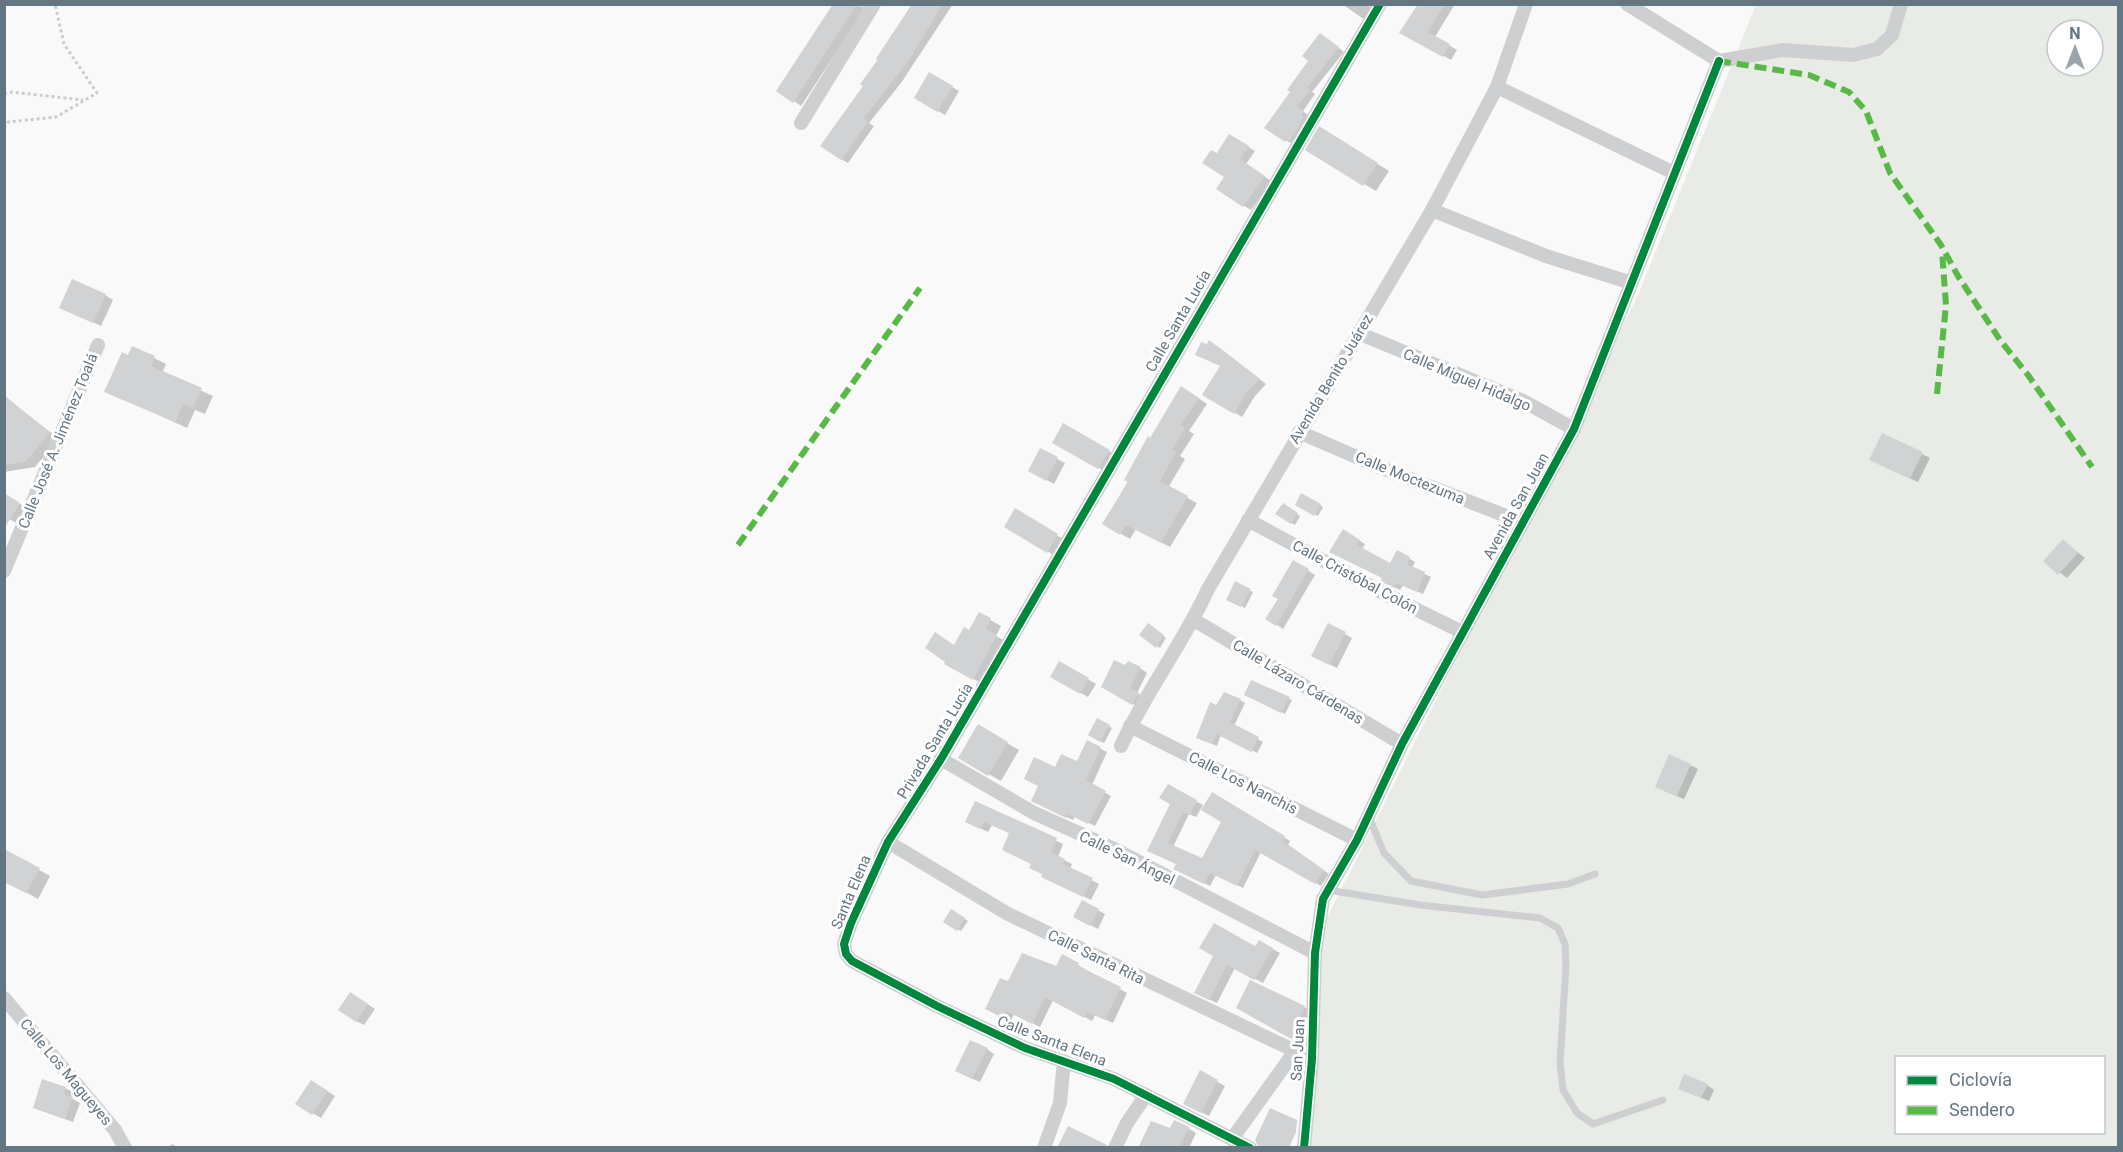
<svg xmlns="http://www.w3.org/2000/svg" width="2123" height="1152" font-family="Roboto,sans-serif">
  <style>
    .green { fill: #e8ebe6; fill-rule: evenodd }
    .shadow { fill: #0003 }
    .building { fill: #d0d2d3 }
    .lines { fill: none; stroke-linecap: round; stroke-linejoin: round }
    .path { stroke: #cbcccd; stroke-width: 3; stroke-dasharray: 3 3; stroke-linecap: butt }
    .service { stroke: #cecfd0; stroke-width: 7 }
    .minor { stroke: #cecfd0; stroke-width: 14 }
    .quiet { stroke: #58b947; stroke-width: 6; stroke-dasharray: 12 6; stroke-linecap: butt }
    .cycleway-casing { stroke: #fff; stroke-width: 11 }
    .cycleway { stroke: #00873e; stroke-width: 8 }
    .labels { text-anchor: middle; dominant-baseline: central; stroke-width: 6; stroke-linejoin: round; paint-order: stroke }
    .street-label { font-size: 15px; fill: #657683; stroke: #fff }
  </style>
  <rect width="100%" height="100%" fill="#f9f9f9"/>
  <path class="green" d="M1756 5H2118V1147L1301 1148 1325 922 1639 293ZM2057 30H2093V66H2057ZM1896 1058H2104V1132H1896Z"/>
  <g class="shadow">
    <polygon points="835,4 866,7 801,106 794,101"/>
    <polygon points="915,4 953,4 901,83 869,123 874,126 848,163 841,159 865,86 862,83"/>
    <polygon points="1342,4 1366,4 1373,9 1365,20"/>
    <polygon points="1420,4 1455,4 1435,37 1457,50 1451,60 1401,32"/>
    <polygon points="1327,39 1344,52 1312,92 1315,94 1303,111 1309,116 1292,144 1267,128"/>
    <polygon points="930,74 959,91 945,115 916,98"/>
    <polygon points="1331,135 1389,171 1376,191 1307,150"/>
    <polygon points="1230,136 1255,151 1246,164 1271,181 1251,210 1218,189 1226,177 1218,155"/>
    <polygon points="105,295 113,300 101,326 69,311"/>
    <polygon points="1217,346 1266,384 1255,396 1242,417 1204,394 1221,366"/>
    <polygon points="133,348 166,364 162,373 213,396 205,414 195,410 187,428 106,391"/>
    <polygon points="1191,393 1207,404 1189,431 1194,434 1180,456 1185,459 1168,488 1197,503 1170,547 1136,529 1130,539 1104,524 1151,440"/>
    <polygon points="9,400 59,439 35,467 4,472 4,433"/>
    <polygon points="1064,425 1116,455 1106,472 1054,442"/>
    <polygon points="1040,450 1065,463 1054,484 1030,471"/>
    <polygon points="1922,454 1930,458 1918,482 1879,464"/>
    <polygon points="4,495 27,508 18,524 4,516"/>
    <polygon points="1302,495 1323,507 1318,516 1297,505"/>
    <polygon points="1283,505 1300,516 1295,525 1277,514"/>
    <polygon points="1015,511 1065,540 1055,556 1006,526"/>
    <polygon points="1344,531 1365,544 1362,549 1391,565 1398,552 1415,562 1412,568 1431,577 1423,594 1403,585 1400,590 1382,581 1384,578"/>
    <polygon points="2063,541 2085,558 2067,578 2045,561"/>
    <polygon points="1294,562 1315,575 1283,629 1267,618 1280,599"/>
    <polygon points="1236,584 1253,592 1245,608 1228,599"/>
    <polygon points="980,614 1001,626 996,636 1007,642 985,685 946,664"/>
    <polygon points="1152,627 1166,638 1160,648 1157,646"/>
    <polygon points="1345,634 1352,638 1337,668 1321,660"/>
    <polygon points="1060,663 1096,684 1088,697 1052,677"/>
    <polygon points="1126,667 1140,668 1147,673 1137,693 1146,698 1140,708 1103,687"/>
    <polygon points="1252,682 1292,700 1285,714 1246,694"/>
    <polygon points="1240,700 1245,703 1234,726 1263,742 1257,753 1221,735 1217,746 1203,740 1217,707"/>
    <polygon points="1098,720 1112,728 1104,743 1090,735"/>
    <polygon points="978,726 1019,750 1001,781 960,758"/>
    <polygon points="1088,742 1107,752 1092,785 1111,796 1095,826 1075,816 1073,820 1039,804 1056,769 1077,763"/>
    <polygon points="1690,765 1698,769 1684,799 1664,791"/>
    <polygon points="1168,786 1203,805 1196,817 1189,814 1173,847 1202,860 1223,821 1213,794 1290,841 1288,845 1329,874 1321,886 1261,852 1243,888 1216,875 1210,886 1181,872 1177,864 1155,853 1172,804"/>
    <polygon points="976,803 1063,844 1058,857 1072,864 1070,869 1099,884 1091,900 1050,880 1033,864 1011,834 992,825 988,832 975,826"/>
    <polygon points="4,850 50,876 38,899 6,881 4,885"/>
    <polygon points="1083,902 1105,914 1098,929 1075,917"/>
    <polygon points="951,911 968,921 961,931 945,921"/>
    <polygon points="1260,942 1280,953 1263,983 1235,968 1217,1003 1204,997 1215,956 1256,948"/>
    <polygon points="1062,956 1127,993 1113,1023 1095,1015 1092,1021 1053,1000 1040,1027 1014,1014 1011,1021 994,1012 1009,983 1057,967"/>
    <polygon points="358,998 375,1009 364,1025 356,1021"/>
    <polygon points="1238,1007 1304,1007 1311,1011 1299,1042"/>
    <polygon points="987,1049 994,1054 980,1082 964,1075"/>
    <polygon points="1201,1073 1225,1086 1209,1116 1192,1108"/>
    <polygon points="312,1082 335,1096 321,1118 297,1104"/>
    <polygon points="1707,1085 1714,1090 1709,1101 1687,1092"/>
    <polygon points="65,1088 73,1092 71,1098 80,1103 73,1122 34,1108"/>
    <polygon points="1188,1128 1196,1133 1189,1148 1140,1148 1171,1130"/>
    <polygon points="172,1144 179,1148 168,1148"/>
  </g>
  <g class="building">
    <polygon points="833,4 857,4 793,103 776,91"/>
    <polygon points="912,4 943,4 909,60 864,118 868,122 841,160 820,146 863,86 860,84 878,60 876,59 881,51"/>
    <polygon points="1418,4 1445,4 1428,32 1450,44 1443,57 1399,33"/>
    <polygon points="1320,33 1339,47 1307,88 1310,90 1297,106 1304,111 1301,115 1304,117 1290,141 1287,139 1285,142 1264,128 1290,92 1287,90 1308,61 1302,56"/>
    <polygon points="929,72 953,86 937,112 914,98"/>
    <polygon points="1319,126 1378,163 1363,186 1305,150"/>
    <polygon points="1229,134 1249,146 1240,159 1265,176 1243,207 1216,189 1224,177 1202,163 1211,150 1217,153"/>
    <polygon points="72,279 106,294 93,323 59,308"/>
    <polygon points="1209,340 1260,379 1247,392 1234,414 1202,395 1220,366 1195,355 1201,342 1207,344"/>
    <polygon points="132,346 155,356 151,366 202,388 193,408 183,404 175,422 104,392 122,352 128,355"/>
    <polygon points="1181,386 1199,398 1181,425 1185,428 1172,450 1176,452 1160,481 1188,496 1161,543 1126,525 1120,535 1102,524 1128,482 1124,480 1148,436 1150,438"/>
    <polygon points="4,395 50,433 25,462 4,465"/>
    <polygon points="1063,423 1110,450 1098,469 1052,443"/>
    <polygon points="1882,433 1923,452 1910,479 1869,460"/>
    <polygon points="1040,448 1058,457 1046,481 1028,471"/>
    <polygon points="4,493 20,503 4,529"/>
    <polygon points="1301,493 1321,504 1314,516 1295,505"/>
    <polygon points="1283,503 1298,513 1291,524 1275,514"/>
    <polygon points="1015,508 1058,534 1047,553 1004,527"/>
    <polygon points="1343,529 1360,540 1357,545 1390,563 1397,550 1410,557 1407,564 1425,572 1417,592 1396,583 1394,588 1380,581 1382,578 1329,552"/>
    <polygon points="2063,539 2078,553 2058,575 2043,561"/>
    <polygon points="1293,560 1309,569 1276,626 1265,619 1278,599 1272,596"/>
    <polygon points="1235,581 1251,589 1241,607 1226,600"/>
    <polygon points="979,612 991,618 986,629 997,635 973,680 944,664 945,662 925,648 935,632 954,645 964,627 969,630"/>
    <polygon points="1148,623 1164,635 1156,648 1139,635"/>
    <polygon points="1328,623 1346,632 1329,665 1311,656"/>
    <polygon points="1114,660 1125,665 1128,661 1141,667 1130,688 1139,693 1132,705 1101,687"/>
    <polygon points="1059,661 1089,678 1080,694 1050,677"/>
    <polygon points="1251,680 1290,697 1281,713 1244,695"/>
    <polygon points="1224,692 1241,699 1230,722 1259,737 1251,752 1216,734 1212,744 1196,738 1210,702 1216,705"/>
    <polygon points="1097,718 1110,725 1100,742 1088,735"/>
    <polygon points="978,724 1008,742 988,776 958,758"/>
    <polygon points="1087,740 1101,747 1086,780 1106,791 1088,824 1068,814 1066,818 1031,801 1038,786 1024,779 1034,757 1055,767 1061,754 1077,761"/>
    <polygon points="1669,754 1691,764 1677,796 1655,787"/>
    <polygon points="1168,784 1197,800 1190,815 1183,812 1168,843 1202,858 1221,822 1201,810 1212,792 1285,836 1283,841 1324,870 1315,884 1255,850 1237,886 1210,873 1204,884 1173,869 1176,864 1147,851 1170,804 1159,798"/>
    <polygon points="975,801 1057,838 1051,852 1065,859 1063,864 1093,878 1083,897 1041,877 1042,874 1029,868 1031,864 1002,850 1009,833 984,822 980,829 965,822"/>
    <polygon points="4,849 40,868 26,893 4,882"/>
    <polygon points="1082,900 1099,909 1090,926 1073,917"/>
    <polygon points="951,909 965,918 957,931 943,922"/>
    <polygon points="1214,923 1255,946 1259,940 1273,948 1254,980 1227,965 1209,1000 1194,993 1213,956 1199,948"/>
    <polygon points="1022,953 1056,966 1062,954 1079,963 1078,966 1121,987 1105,1020 1087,1012 1084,1018 1045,997 1032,1024 1006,1011 1003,1018 985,1009 1000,978 1008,981"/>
    <polygon points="1250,980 1305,1006 1291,1039 1236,1008"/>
    <polygon points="350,992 368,1004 356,1022 338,1010"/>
    <polygon points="970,1040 988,1048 972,1079 955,1071"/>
    <polygon points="1200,1070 1218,1080 1201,1113 1183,1104"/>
    <polygon points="1684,1074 1708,1084 1701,1098 1678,1089"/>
    <polygon points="42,1079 66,1087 64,1094 73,1097 65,1119 33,1108"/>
    <polygon points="311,1080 328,1091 312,1115 295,1104"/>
    <polygon points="1270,1108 1297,1120 1296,1132 1289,1148 1259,1148 1255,1140"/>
    <polygon points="1174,1120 1189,1127 1179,1148 1138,1148 1151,1121 1170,1128"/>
    <polygon points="1068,1126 1107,1145 1106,1148 1057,1148"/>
  </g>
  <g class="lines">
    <g class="path">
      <polyline points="4,94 12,92 83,100"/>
      <polyline points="4,128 8,122 56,117 97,93 64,44 55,4"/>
    </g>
    <g class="service">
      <polyline points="1369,817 1384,853 1411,881 1482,895 1568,884 1595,874"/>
      <polyline points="1328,890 1420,905 1540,918 1558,928 1565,944 1566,966 1560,1062 1563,1090 1577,1113 1593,1124 1663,1100"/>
    </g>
    <g class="minor">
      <polyline points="1627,4 1719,61"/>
      <polyline points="1719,61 1783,50 1853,55 1877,49 1892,35 1901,4"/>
      <polyline points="1497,87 1674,173"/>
      <polyline points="801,123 874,4"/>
      <polyline points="1432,210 1546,256 1632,283"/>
      <polyline points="1358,333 1523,401 1574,429"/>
      <polyline points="1299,432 1382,468 1522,522"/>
      <polyline points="1248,520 1387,595 1462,632"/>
      <polyline points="4,571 98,345"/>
      <polyline points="1194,620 1402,744"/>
      <polyline points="1130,726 1357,840"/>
      <path d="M1121 746C1146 691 1183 644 1208 589L1432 210 1497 87 1526 4"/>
      <polyline points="941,759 1034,813 1114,849 1315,953"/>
      <polyline points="888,842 1008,914 1312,1059"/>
      <polyline points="4,998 115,1130 125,1148"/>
      <polyline points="1232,1139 1295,1051"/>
      <polyline points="1044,1148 1060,1103 1064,1061"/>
      <polyline points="1115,1148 1127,1123 1146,1095"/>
      <polyline points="1250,1148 1114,1079 1025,1048 937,1006 852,961 846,954 844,944 851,923 888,842 941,759 1380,4"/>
      <polyline points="1304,1148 1312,1059 1315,953 1323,899 1357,840 1402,744 1574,429 1719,61"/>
    </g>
    <g class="quiet">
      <polyline points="1719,61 1809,75 1849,92 1866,111 1890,173 1941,245 1958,276 2000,340 2028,375 2092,467"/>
      <polyline points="1937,394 1946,305 1942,251"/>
      <polyline points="738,545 920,288"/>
    </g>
    <g class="cycleway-casing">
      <g id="cycleway">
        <polyline points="1250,1148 1114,1079 1025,1048 937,1006 852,961 846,954 844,944 851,923 888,842 941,759 1380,4"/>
        <polyline points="1304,1148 1312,1059 1315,953 1323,899 1357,840 1402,744 1574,429 1719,61"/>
      </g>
    </g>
    <use href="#cycleway" class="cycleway"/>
  </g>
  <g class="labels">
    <g class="street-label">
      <text transform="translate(1178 321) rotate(-60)">Calle Santa Lucía</text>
      <text transform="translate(1331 379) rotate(-59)">Avenida Benito Juárez</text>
      <text transform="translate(1467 380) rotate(23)">Calle Miguel Hidalgo</text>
      <text transform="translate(58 441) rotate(-68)">Calle José A. Jiménez Toalá</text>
      <text transform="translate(1410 478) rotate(22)">Calle Moctezuma</text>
      <text transform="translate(1516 506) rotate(-61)">Avenida San Juan</text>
      <text transform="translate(1355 577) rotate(28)">Calle Cristóbal Colón</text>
      <text transform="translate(1298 682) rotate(31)">Calle Lázaro Cárdenas</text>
      <text transform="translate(935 741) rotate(-59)">Privada Santa Lucía</text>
      <text transform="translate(1243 783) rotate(27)">Calle Los Nanchis</text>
      <text transform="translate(1127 858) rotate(26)">Calle San Ángel</text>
      <text transform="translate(851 892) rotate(-67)">Santa Elena</text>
      <text transform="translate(1096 957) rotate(26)">Calle Santa Rita</text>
      <text transform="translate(1052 1041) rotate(21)">Calle Santa Elena</text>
      <text transform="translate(1298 1050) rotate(-87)">San Juan</text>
      <text transform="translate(66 1072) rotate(50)">Calle Los Magueyes</text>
    </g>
  </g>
  <rect width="2123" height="1152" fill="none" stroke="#657683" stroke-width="12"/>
  <rect x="1895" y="1056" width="210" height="78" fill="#ffffff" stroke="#c1c8cd" stroke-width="1.5"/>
  <rect x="1907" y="1076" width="30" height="9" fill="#00873e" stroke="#c1c8cd" stroke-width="1.5"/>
  <text x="1949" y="1086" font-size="18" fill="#657683">Ciclovía</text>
  <rect x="1907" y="1106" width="30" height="9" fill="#58b947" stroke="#c1c8cd" stroke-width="1.5"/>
  <text x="1949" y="1116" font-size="18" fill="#657683">Sendero</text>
  <g transform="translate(2075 48)"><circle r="28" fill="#ffffff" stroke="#c1c8cd" stroke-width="1.5"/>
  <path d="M0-4.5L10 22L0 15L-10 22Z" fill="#99a4ac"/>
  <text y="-9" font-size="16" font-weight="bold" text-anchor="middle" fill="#657683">N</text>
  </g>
</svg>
